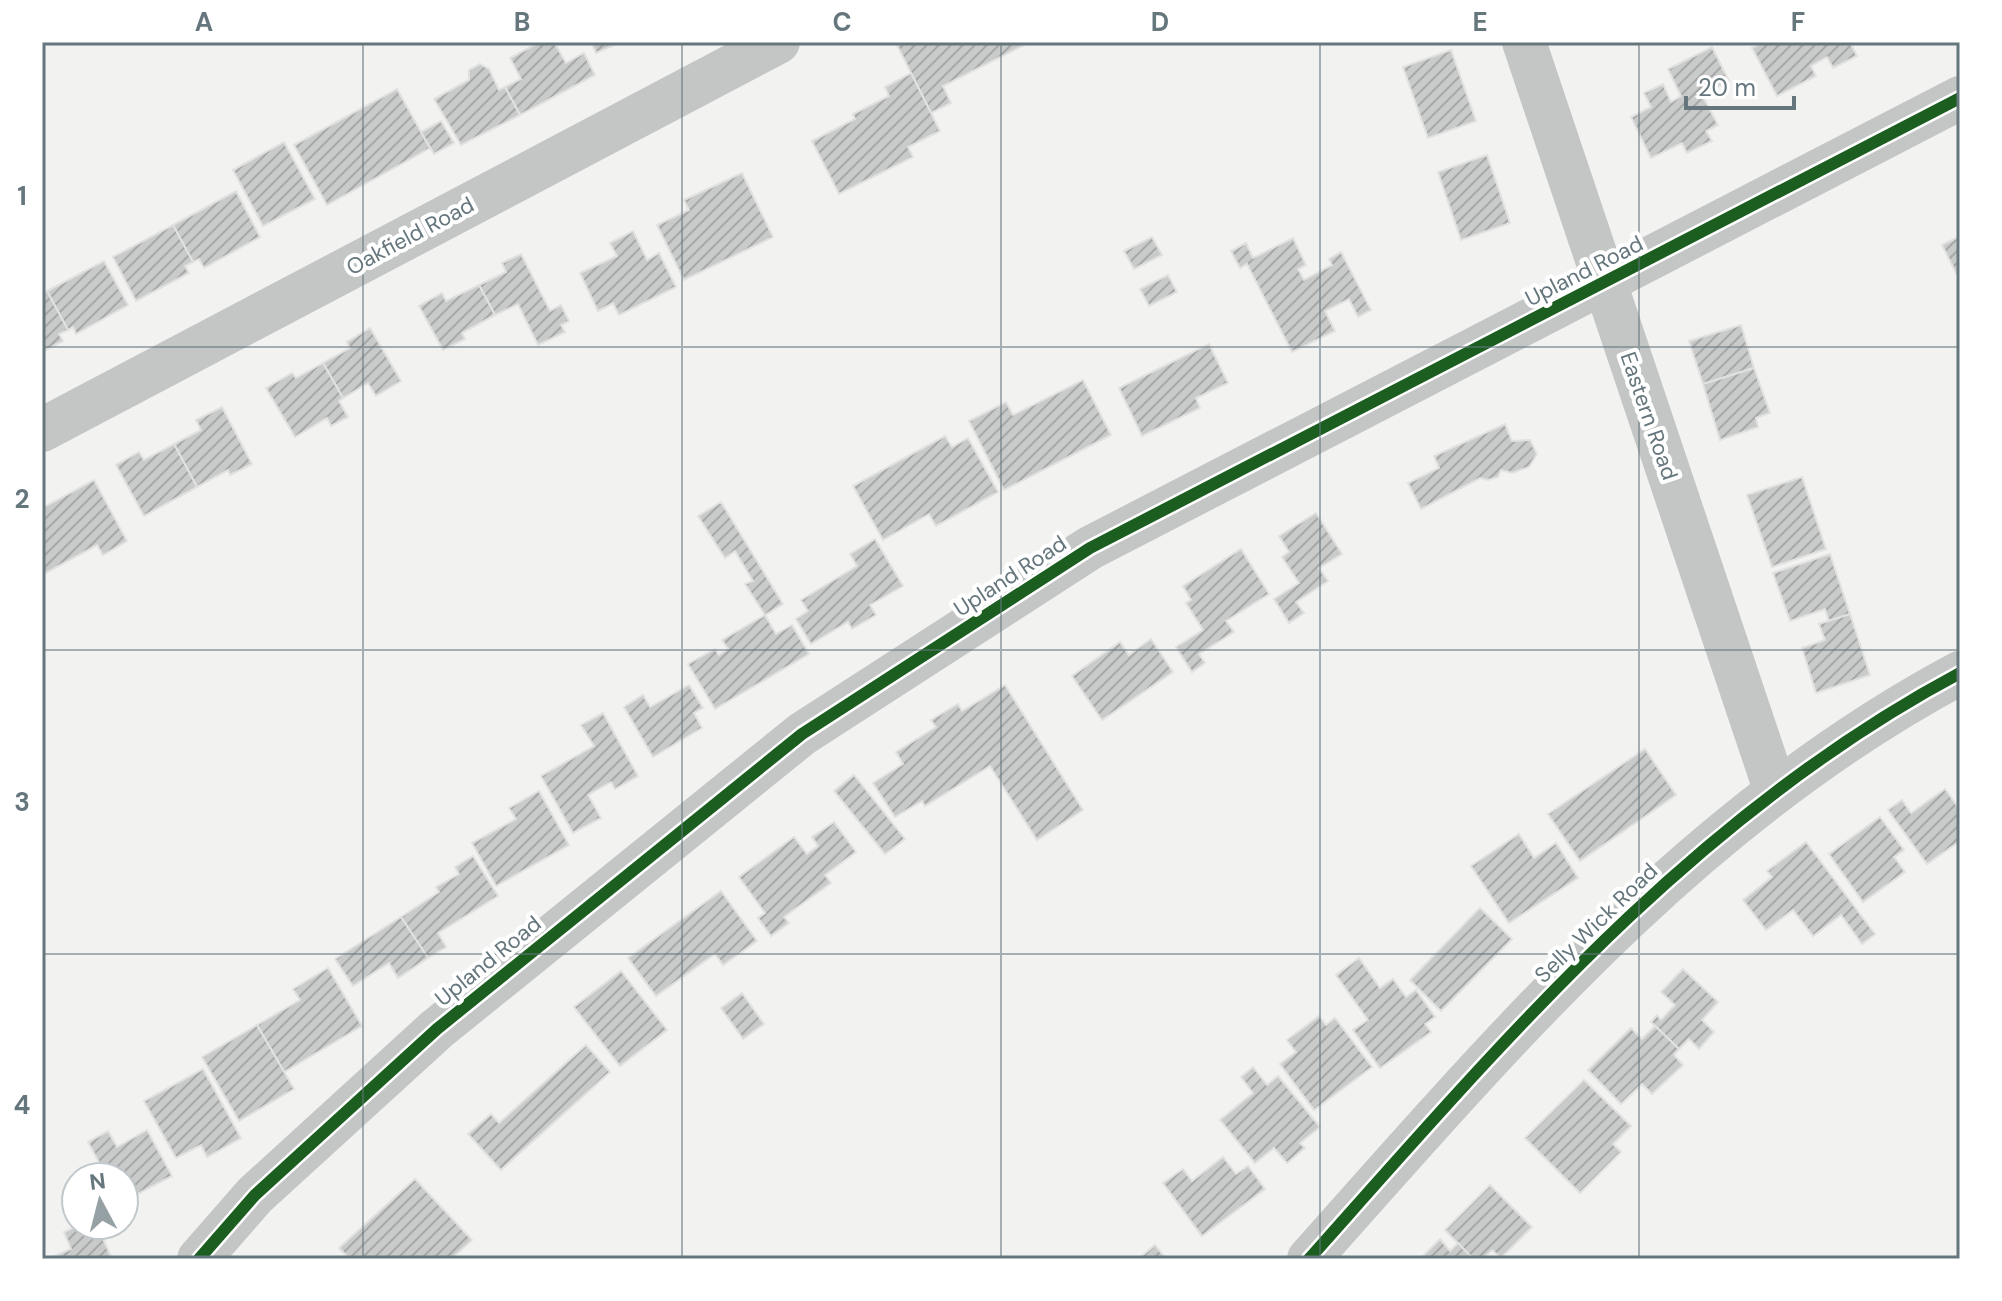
<svg xmlns="http://www.w3.org/2000/svg" width="2002" height="1301" font-family="'DM Sans',sans-serif">
  <style>
    .building { fill: url(#building-hatch); stroke: #e1e1e0; stroke-width: 2 }
    .lines { fill: none; stroke-linecap: round; stroke-linejoin: round }
    .minor { stroke: #c4c6c6; stroke-width: 44 }
    .cycleway-casing { stroke: #fff; stroke-width: 17 }
    .cycleway { stroke: #1b5e20; stroke-width: 12 }
    .grid { fill: none; stroke: #65767d; stroke-width: 2; stroke-opacity: 0.55 }
    .labels { text-anchor: middle; dominant-baseline: central; stroke-width: 8; stroke-linejoin: round; paint-order: stroke }
    .street-label { font-size: 22px; fill: #65767d; stroke: #fff }
    .neatline { fill: none; stroke: #65767d; stroke-width: 3 }
    .grid-label { font-size: 26px; text-anchor: middle; font-weight: bold; fill: #65767d }
  </style>
  <defs>
    <pattern id="building-hatch" width="6" height="6" patternUnits="userSpaceOnUse" patternTransform="scale(2)"><rect width="6" height="6" fill="#c9caca"/><path d="M-1 1l2-2M0 6l6-6M5 7l2-2" fill="none" stroke="#a7a9a9"/></pattern>
  </defs>
  <rect width="100%" height="100%" fill="#f2f2f1"/>
  <g class="building">
    <polygon points="540,42 554,42 566,63 584,53 595,75 520,115 505,87 521,79 510,58"/>
    <polygon points="591,42 621,42 596,53"/>
    <polygon points="903,42 1030,42 943,86 951,103 931,113 897,45"/>
    <polygon points="1763,42 1850,42 1857,56 1833,68 1827,57 1811,66 1816,76 1777,96 1752,48"/>
    <polygon points="1712,47 1729,81 1702,95 1718,125 1706,131 1712,141 1687,153 1682,143 1651,158 1631,117 1651,107 1644,93 1663,84 1671,102 1681,96 1668,69"/>
    <polygon points="1451,50 1476,121 1428,138 1403,67"/>
    <polygon points="480,64 489,69 499,90 505,87 520,115 461,145 434,99 469,80 469,70"/>
    <polygon points="911,73 940,131 908,147 913,157 839,194 812,141 855,119 853,114 889,96 885,87"/>
    <polygon points="397,89 430,148 327,205 294,145"/>
    <polygon points="441,121 454,143 434,154 421,132"/>
    <polygon points="284,142 315,199 263,226 233,170"/>
    <polygon points="1487,155 1510,223 1461,240 1438,172"/>
    <polygon points="742,173 773,237 684,280 657,225 689,210 684,200"/>
    <polygon points="236,191 260,237 204,268 199,259 193,262 173,225"/>
    <polygon points="173,225 193,262 185,266 189,273 136,301 113,257"/>
    <polygon points="633,231 647,260 659,253 676,287 619,315 613,303 598,311 580,273 617,256 610,243"/>
    <polygon points="1960,236 1960,281 1942,245"/>
    <polygon points="1152,237 1162,255 1134,269 1124,251"/>
    <polygon points="1293,238 1306,265 1298,269 1304,280 1332,265 1329,259 1341,252 1371,310 1358,317 1349,299 1325,311 1335,331 1292,352 1247,264 1240,268 1231,251 1246,243 1253,258"/>
    <polygon points="521,254 550,311 561,305 569,321 561,325 565,332 538,345 518,304 495,315 479,285 506,272 502,263"/>
    <polygon points="104,261 128,305 76,334 73,327 68,330 47,291"/>
    <polygon points="1168,275 1177,292 1149,306 1140,289"/>
    <polygon points="479,285 495,315 462,333 465,339 443,350 419,306 442,293 446,301"/>
    <polygon points="47,291 68,330 59,334 63,341 42,352 42,294"/>
    <polygon points="1741,325 1754,368 1703,384 1689,341"/>
    <polygon points="370,328 401,381 376,396 368,383 343,398 323,363 350,348 347,342"/>
    <polygon points="1209,344 1228,383 1196,398 1200,408 1142,436 1119,388"/>
    <polygon points="323,363 343,398 339,401 348,417 331,426 327,418 295,437 266,388 292,373 296,378"/>
    <polygon points="1754,368 1770,413 1756,418 1758,427 1720,440 1703,384"/>
    <polygon points="1083,380 1111,435 1004,490 969,421 1006,402 1013,415"/>
    <polygon points="222,407 252,464 230,475 228,470 197,487 174,444 201,430 196,420"/>
    <polygon points="1505,424 1512,441 1530,440 1537,454 1529,467 1512,473 1501,470 1498,477 1488,480 1480,478 1421,509 1408,483 1439,468 1434,456"/>
    <polygon points="945,436 952,447 968,438 998,492 936,526 929,514 883,540 853,486"/>
    <polygon points="174,444 197,487 144,516 116,465 139,452 144,460"/>
    <polygon points="1802,477 1826,549 1772,567 1747,495"/>
    <polygon points="94,480 127,541 103,555 97,545 42,575 42,508"/>
    <polygon points="721,502 783,604 765,615 745,584 753,581 735,551 725,558 698,516"/>
    <polygon points="1316,513 1342,554 1319,568 1328,581 1296,602 1304,613 1289,623 1274,599 1299,583 1282,557 1289,552 1279,536"/>
    <polygon points="875,539 903,586 870,605 876,615 852,629 848,622 811,644 796,619 808,611 801,600 857,566 850,554"/>
    <polygon points="1241,549 1269,594 1226,621 1234,632 1199,654 1205,663 1192,672 1176,647 1203,630 1186,603 1191,600 1183,586"/>
    <polygon points="1830,554 1850,614 1829,621 1825,609 1790,621 1773,573"/>
    <polygon points="1850,614 1870,675 1816,693 1802,648 1825,640 1819,624"/>
    <polygon points="765,615 776,634 792,625 809,654 715,709 688,664 715,649 719,655 728,649 722,640"/>
    <polygon points="1151,639 1173,672 1102,720 1072,676 1120,642 1129,655"/>
    <polygon points="689,685 703,708 694,713 702,728 653,757 624,707 643,695 650,707"/>
    <polygon points="1005,685 1083,810 1037,840 990,766 925,806 922,801 895,817 873,783 903,764 896,752 936,727 931,720 958,704 962,711"/>
    <polygon points="603,713 638,776 615,789 611,782 588,795 601,818 573,833 541,776 594,746 581,725"/>
    <polygon points="1645,749 1676,795 1580,861 1548,814"/>
    <polygon points="854,775 905,839 885,854 834,791"/>
    <polygon points="1945,789 1960,810 1960,841 1927,864 1888,810 1902,800 1911,813"/>
    <polygon points="539,791 569,845 496,886 472,843 516,819 509,808"/>
    <polygon points="1880,817 1904,850 1894,857 1905,872 1863,902 1829,854"/>
    <polygon points="834,822 856,852 825,875 831,883 784,917 789,923 771,936 758,918 765,913 739,877 794,837 807,854 818,846 812,837"/>
    <polygon points="1519,834 1534,858 1556,843 1578,878 1509,923 1471,866"/>
    <polygon points="1806,842 1875,934 1862,944 1841,915 1813,936 1793,910 1766,930 1743,900 1772,877 1767,871"/>
    <polygon points="473,856 498,896 438,933 446,947 428,958 401,917 439,892 436,887 459,874 455,867"/>
    <polygon points="721,891 757,941 723,965 715,954 656,996 628,958"/>
    <polygon points="1480,908 1512,939 1441,1011 1410,980"/>
    <polygon points="401,917 428,958 398,978 389,963 353,986 335,959"/>
    <polygon points="1359,958 1380,988 1393,979 1406,997 1416,990 1435,1017 1425,1024 1431,1032 1380,1068 1353,1030 1368,1020 1336,975"/>
    <polygon points="328,968 362,1026 284,1072 257,1025 300,1000 293,989"/>
    <polygon points="1683,969 1718,1002 1702,1020 1714,1032 1699,1049 1689,1039 1679,1049 1651,1022 1657,1015 1661,1020 1675,1005 1661,992"/>
    <polygon points="621,971 667,1030 620,1066 574,1007"/>
    <polygon points="742,993 764,1024 743,1039 721,1008"/>
    <polygon points="1319,1016 1326,1025 1335,1018 1372,1067 1314,1110 1280,1064 1296,1052 1287,1040"/>
    <polygon points="257,1025 294,1089 239,1121 202,1057"/>
    <polygon points="1655,1026 1679,1049 1674,1055 1683,1065 1652,1094 1642,1084 1621,1104 1588,1070 1631,1028 1642,1039"/>
    <polygon points="586,1045 610,1072 501,1170 468,1134 491,1114 499,1123"/>
    <polygon points="1253,1067 1267,1085 1278,1076 1320,1127 1300,1143 1305,1148 1287,1163 1274,1148 1255,1163 1220,1120 1253,1093 1241,1077"/>
    <polygon points="203,1069 241,1138 207,1157 201,1145 176,1158 144,1101"/>
    <polygon points="1584,1080 1631,1126 1613,1144 1621,1152 1580,1193 1525,1138"/>
    <polygon points="147,1130 172,1176 124,1201 124,1177 107,1177 88,1142 108,1131 117,1147"/>
    <polygon points="1223,1157 1236,1174 1248,1166 1265,1189 1202,1236 1163,1183 1183,1169 1192,1181"/>
    <polygon points="415,1179 472,1240 451,1259 350,1259 339,1248"/>
    <polygon points="1490,1185 1532,1227 1501,1258 1492,1250 1483,1259 1473,1259 1445,1230"/>
    <polygon points="80,1225 97,1225 112,1259 48,1259 71,1249 64,1232"/>
    <polygon points="1440,1239 1450,1251 1458,1243 1473,1259 1420,1259"/>
    <polygon points="1155,1245 1166,1259 1138,1259"/>
  </g>
  <g class="lines">
    <g class="minor">
      <polyline points="1524,42 1775,789"/>
      <polyline points="42,430 778,42"/>
      <polyline points="199,1259 255,1195 437,1029 802,734 1090,548 1960,98"/>
      <path d="M1309 1259C1505 1039 1695 814 1960 673"/>
    </g>
    <g class="cycleway-casing">
      <g id="cycleway">
        <polyline points="199,1259 255,1195 437,1029 802,734 1090,548 1960,98"/>
        <path d="M1309 1259C1505 1039 1695 814 1960 673"/>
      </g>
    </g>
    <use href="#cycleway" class="cycleway"/>
  </g>
  <path class="grid" d="M363 42V1259M682 42V1259M1001 42V1259M1320 42V1259M1639 42V1259M42 347H1960M42 650H1960M42 954H1960"/>
  <g class="labels">
    <g class="street-label">
      <text transform="translate(410 236) rotate(-28)">Oakfield Road</text>
      <text transform="translate(1584 271) rotate(-27)">Upland Road</text>
      <text transform="translate(1649 416) rotate(71)">Eastern Road</text>
      <text transform="translate(1010 576) rotate(-33)">Upland Road</text>
      <text transform="translate(1596 923) rotate(-44)">Selly Wick Road</text>
      <text transform="translate(488 961) rotate(-39)">Upland Road</text>
    </g>
  </g>
  <rect width="2002" height="1301" fill="none" stroke="#ffffff" stroke-width="88"/>
  <g transform="translate(100 1201) rotate(353)"><circle r="38" fill="#ffffff" stroke="#c1c8cb" stroke-width="2"/>
  <path d="M0-6L14 30L0 20L-14 30Z" fill="#96a1a6"/>
  <text y="-12" font-size="22" font-weight="bold" text-anchor="middle" fill="#65767d">N</text>
  </g>
  <path d="M1686 96v12h108v-12" fill="none" stroke="#65767d" stroke-width="4"/>
  <text x="1698" y="96" font-size="24" fill="#65767d" stroke="#ffffff" stroke-width="6" paint-order="stroke">20 m</text>
  <rect x="44" y="44" width="1914" height="1213" class="neatline"/>
  <g class="grid-label">
    <text x="204" y="31">A</text>
    <text x="522" y="31">B</text>
    <text x="842" y="31">C</text>
    <text x="1160" y="31">D</text>
    <text x="1480" y="31">E</text>
    <text x="1798" y="31">F</text>
    <text x="22" y="205">1</text>
    <text x="22" y="508">2</text>
    <text x="22" y="811">3</text>
    <text x="22" y="1114">4</text>
  </g>
</svg>
